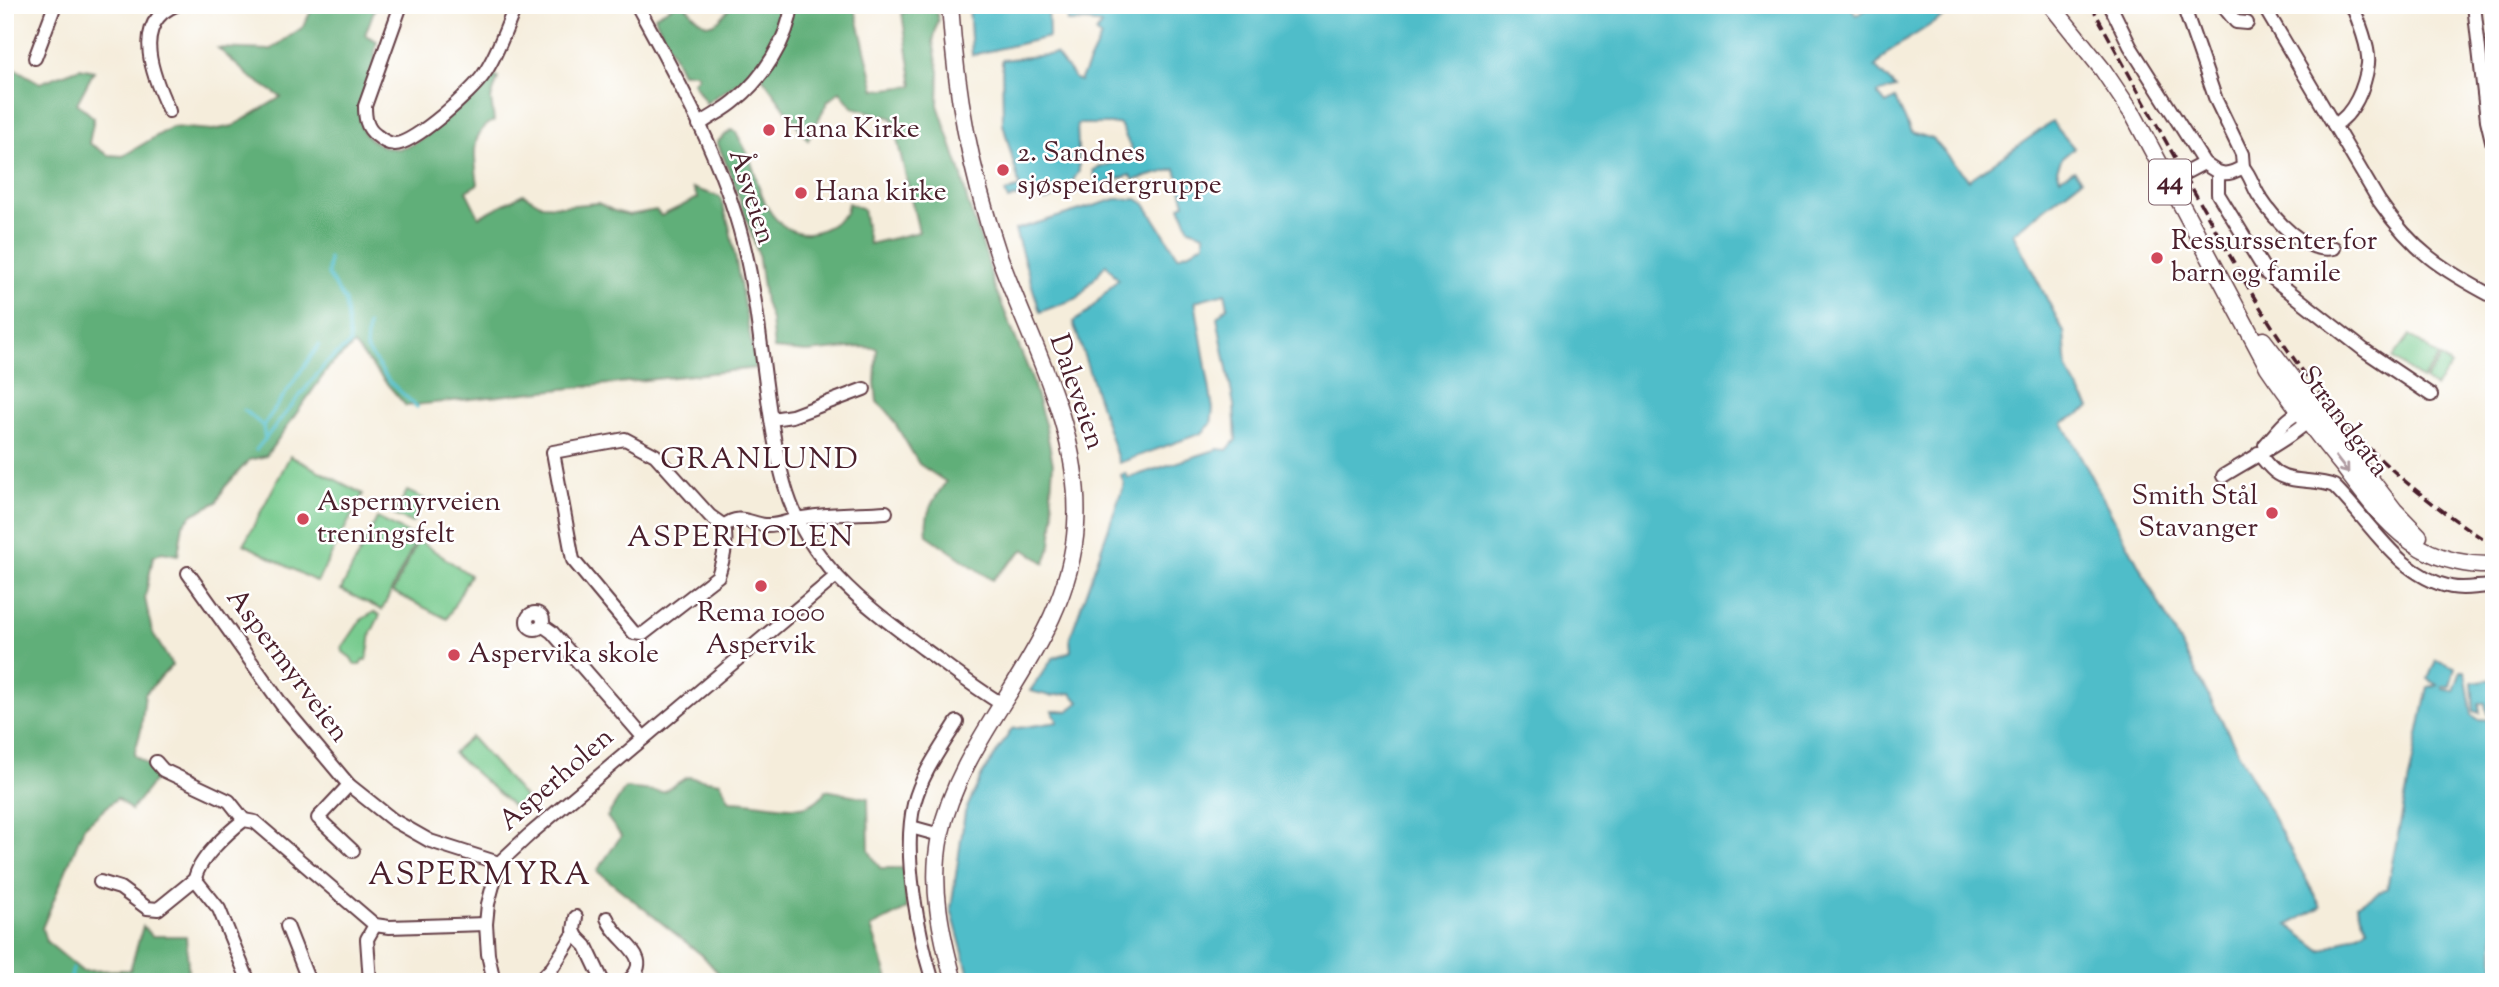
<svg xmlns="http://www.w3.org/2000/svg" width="2499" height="987" font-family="'Sorts Mill Goudy',serif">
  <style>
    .green { fill: #77cb8e; stroke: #60755c; stroke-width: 2 }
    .forest { fill: #61af79; stroke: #566752; stroke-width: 2 }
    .water { fill: #50bdc9; stroke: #4d6e7a; stroke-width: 2 }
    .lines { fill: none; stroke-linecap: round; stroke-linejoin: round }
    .stream { stroke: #50bdc9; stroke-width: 3.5 }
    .minor-casing { stroke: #643e45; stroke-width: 16 }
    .major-casing { stroke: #643e45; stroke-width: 19 }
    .minor { stroke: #fff; stroke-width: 12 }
    .major { stroke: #fff; stroke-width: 16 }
    .rail { stroke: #4a1f2b; stroke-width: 3.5; stroke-dasharray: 10 5; stroke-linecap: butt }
    .oneway { stroke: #ae9aa0 }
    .poi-dot { fill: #d1495b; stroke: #fff; stroke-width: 2.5 }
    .labels { text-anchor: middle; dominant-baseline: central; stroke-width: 5; stroke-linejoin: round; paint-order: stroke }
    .shield { fill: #fff; stroke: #80626b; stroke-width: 2 }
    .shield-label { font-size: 26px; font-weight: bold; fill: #4a1f2b }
    .poi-label { font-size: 28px; fill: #4a1f2b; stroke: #fff; text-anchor: start }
    .street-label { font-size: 28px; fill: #4a1f2b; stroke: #fff }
    .neighbourhood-label { font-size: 30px; letter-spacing: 2px; fill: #4a1f2b; stroke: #fff }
    .quarter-label { font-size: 32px; letter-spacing: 2px; fill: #4a1f2b; stroke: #fff }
  </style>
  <rect width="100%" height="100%" fill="#fff"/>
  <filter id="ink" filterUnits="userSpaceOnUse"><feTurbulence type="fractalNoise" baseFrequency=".0143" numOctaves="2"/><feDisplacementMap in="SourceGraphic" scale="14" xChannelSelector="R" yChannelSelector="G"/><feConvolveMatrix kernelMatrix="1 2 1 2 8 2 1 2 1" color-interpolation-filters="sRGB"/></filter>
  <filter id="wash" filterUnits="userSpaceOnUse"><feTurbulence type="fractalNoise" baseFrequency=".00686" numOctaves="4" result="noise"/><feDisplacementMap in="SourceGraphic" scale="28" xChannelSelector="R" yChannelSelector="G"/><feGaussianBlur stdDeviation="1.57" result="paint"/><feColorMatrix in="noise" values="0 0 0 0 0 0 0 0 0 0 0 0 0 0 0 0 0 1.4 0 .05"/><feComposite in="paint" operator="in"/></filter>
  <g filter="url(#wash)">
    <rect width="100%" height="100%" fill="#f5eddb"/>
    <g class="green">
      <polygon points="2410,335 2439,357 2422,380 2393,358"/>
      <polygon points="2441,358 2451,366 2435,387 2425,380"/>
      <polygon points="290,456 363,494 317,582 244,544"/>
      <polygon points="407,491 424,499 412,523 394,515"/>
      <polygon points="377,518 417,538 382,610 341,590"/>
      <polygon points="418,540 470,575 447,619 393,592"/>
      <polygon points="374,612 380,615 371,633 367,660 363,660 360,665 355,665 351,658 343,652 342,648 361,620"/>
      <polygon points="471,737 525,798 514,807 453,753"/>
    </g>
    <g class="forest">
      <path d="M314 5H376L365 35 377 41C373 53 377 57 374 67 365 96 343 131 383 146 391 149 401 150 409 146 436 134 469 95 491 74L498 78 491 99 494 121C468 132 475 162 478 184L466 191 479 217 523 194 542 205 563 206 598 203 614 211 629 215 656 210 661 216 698 198 693 188 720 197 729 225 756 368 406 406 354 345 330 366 266 456 249 460 224 488 217 502 193 514 183 524 178 555 162 552 153 557 145 598 152 632 172 665 145 694 141 730 134 755 160 773 131 810 117 798 84 827 42 928 46 941 82 971 130 970 143 926 152 936H186L189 982H5V63L40 83 80 68 94 71 77 103 94 118 89 143 108 155 123 156 172 127 213 130 233 126 281 97 249 76 218 48 270 50 303 27Z"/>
      <path d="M675 5H685C703 27 713 34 731 5H854L875 90 913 86 902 13 926 5H936L938 20 933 42 939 72 938 105 962 176 967 200 987 258 993 283 1031 376 1046 428 1053 464 1051 491 1054 515 1051 545 1045 563 1024 549 992 580 927 535C924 512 933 500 946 482L919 464 889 413 877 402 875 383 877 348 860 347 807 352 774 349 771 320 765 302 758 253 732 177 717 142 731 130 736 132C741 142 747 151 751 162 757 179 760 197 771 213 793 243 823 236 846 213L848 203 863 209 869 244 919 232 892 118 852 107 840 91 828 101 808 140 757 70 706 103 693 82 698 77 696 73H682L657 22 655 16Z"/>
      <path d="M687 777 720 782 730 801C752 801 780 808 799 807 810 807 821 799 826 790L868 798 869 851 880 868H903L907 909 871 927 889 982H726L703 956 597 871 621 836 607 817 625 788 663 792Z"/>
    </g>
    <g class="water">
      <polygon points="969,5 1048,5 1049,37 972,55"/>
      <polygon points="1066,5 1850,5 1856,15 1875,5 1940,5 1946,15 1888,52 1875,67 1896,88 1877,93 1886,104 1895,99 1911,132 1933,139 1969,180 2052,122 2074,148 2062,158 2057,169 2060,178 2074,170 2082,179 2013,233 2064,332 2067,370 2090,408 2063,423 2321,907 2288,925 2322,951 2368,928 2357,905 2387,888 2427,691 2428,687 2437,685 2428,679 2436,660 2455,667 2450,686 2443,686 2443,689 2454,691 2461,671 2465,671 2472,715 2478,719 2494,720 2494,982 971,982 951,909 965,812 982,775 1012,729 1058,722 1052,711 1068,711 1079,702 1071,693 1050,696 1030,691 1053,658 1071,651 1070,638 1124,484 1121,475 1125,473 1128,478 1218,449 1227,450 1236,440 1234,405 1217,317 1228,306 1225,293 1195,301 1213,409 1211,424 1202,433 1119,463 1073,322 1087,313 1118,279 1106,264 1078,298 1040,312 1015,230 1116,199 1137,199 1145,204 1178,256 1192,251 1204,243 1204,234 1189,229 1180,206 1185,204 1176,169 1134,180 1130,175 1097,186 1093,170 1134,155 1120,124 1077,124 1079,171 1065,193 1045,201 1037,189 1008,200 1005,192 1020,187 1003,124 1002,60 1056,54 1075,79 1080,81 1101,37 1096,33 1101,25 1088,21 1068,22"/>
      <polygon points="2494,679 2494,716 2487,714 2485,703 2479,703 2480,713 2474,711 2472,682"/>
    </g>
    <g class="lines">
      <g class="stream">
        <polyline points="368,325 366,348 389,381 417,407"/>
        <polyline points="244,410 263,426 265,440"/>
        <polyline points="263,426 319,345"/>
        <polyline points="256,450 327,362 350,344 345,301 328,275 329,258"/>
        <polyline points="70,982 73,968"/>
      </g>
    </g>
  </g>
  <g filter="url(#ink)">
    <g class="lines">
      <g class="minor-casing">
        <g id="minor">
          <path d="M401 5 365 106C365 117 366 128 376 135 381 139 387 144 395 144 414 144 473 91 484 74 498 53 506 28 516 5"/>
          <path d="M637 5C678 80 722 158 743 242 763 321 763 404 784 483 805 561 862 603 924 649 950 668 975 688 1002 704"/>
          <polyline points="2110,5 2130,46 2204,163"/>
          <polyline points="2222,5 2236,22 2247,23"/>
          <path d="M2263 5 2379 201C2413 251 2441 269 2494 297"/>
          <polyline points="2474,5 2487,120 2494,149"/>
          <polyline points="35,58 55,5"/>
          <path d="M169 111C154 79 130 23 176 5"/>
          <path d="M699 125C711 116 725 110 736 100 763 78 788 40 792 5"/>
          <path d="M2334 125C2354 115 2365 86 2368 64 2370 50 2358 19 2352 5"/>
          <path d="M2243 167C2251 176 2253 187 2259 196 2274 219 2304 254 2334 248"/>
          <polyline points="2218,174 2218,194 2267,274 2364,350 2431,395"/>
          <path d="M2170 181 2204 163C2219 175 2226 177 2243 167L2242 154 2216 100 2183 5"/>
          <polyline points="772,419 792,416 864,389"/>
          <path d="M625 439 655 455 710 516 724 526C728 543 723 560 718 576L643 634 634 633 573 560 553 452Z"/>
          <path d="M2265 445C2277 432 2289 413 2307 410"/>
          <path d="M2258 453C2264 460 2270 469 2278 474 2294 484 2316 478 2334 486 2371 522 2397 575 2451 587 2465 590 2479 586 2494 586"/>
          <path d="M2223 476C2240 465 2305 430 2312 416"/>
          <path d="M724 526C739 513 749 523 765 525 777 526 787 521 798 519 823 513 860 514 886 512"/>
          <polyline points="188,573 282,705 349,785 393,820 430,841 499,863"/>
          <circle cx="535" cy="621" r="8"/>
          <polyline points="542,625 552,632 644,738"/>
          <polyline points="156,762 163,770 229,801 244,820"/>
          <polyline points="349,785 318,818 353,851"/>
          <polyline points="911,827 940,835"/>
          <polyline points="100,882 120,888 147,908 158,909 195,879"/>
          <polyline points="576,917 574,930 577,937"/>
          <path d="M607 918C616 943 658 956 627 982"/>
          <polyline points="287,926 309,982"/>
          <path d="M249 982 219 909 195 879C198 860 228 832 244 820L255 822 375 925 389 927 486 924"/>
          <polyline points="370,982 367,939 375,925"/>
          <polyline points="494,982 488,954 486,924 488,904 499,863 529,835 835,577"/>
          <polyline points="538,982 552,968 572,937 577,937 586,946 603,982"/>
          <path d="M933 982C918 933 902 854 914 804 921 775 941 748 957 722"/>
        </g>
      </g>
      <g class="major-casing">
        <g id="major">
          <path d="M950 5C956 93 970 170 998 253 1029 341 1082 428 1076 525 1069 647 964 724 940 836 930 886 941 934 954 982"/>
          <path d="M2051 5 2103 70 2134 116 2268 367C2291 401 2317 434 2343 466 2365 495 2388 529 2421 548 2442 560 2469 566 2494 565"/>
          <polyline points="2263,340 2394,510 2419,536"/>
        </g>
      </g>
      <use href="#minor" class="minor"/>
      <use href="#major" class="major"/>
      <path class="rail" d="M2091 5C2130 76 2169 148 2209 218 2246 285 2283 351 2333 409 2378 463 2434 508 2494 546"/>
    </g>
    <defs><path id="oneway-shaft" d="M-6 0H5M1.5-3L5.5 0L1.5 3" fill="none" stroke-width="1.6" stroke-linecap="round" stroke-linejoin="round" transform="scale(1.75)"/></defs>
    <use class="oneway" href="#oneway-shaft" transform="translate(2342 465) rotate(52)"/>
  </g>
  <g class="poi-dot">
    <circle cx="769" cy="130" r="7"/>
    <circle cx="1003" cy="170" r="7"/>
    <circle cx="801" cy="193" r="7"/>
    <circle cx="2157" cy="258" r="7"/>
    <circle cx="2272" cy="513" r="7"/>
    <circle cx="303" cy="519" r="7"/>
    <circle cx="761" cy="586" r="7"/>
    <circle cx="454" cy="655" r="7"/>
  </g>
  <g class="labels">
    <rect class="shield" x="2149" y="159.5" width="42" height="45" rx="5"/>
    <g class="shield-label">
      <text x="2170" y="182">44</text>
    </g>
    <g class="poi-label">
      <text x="783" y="130">Hana Kirke</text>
      <text x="1017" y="154">2. Sandnes<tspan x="1017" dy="32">sjøspeidergruppe</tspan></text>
      <text x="815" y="193">Hana kirke</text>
      <text x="2171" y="242">Ressurssenter for<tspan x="2171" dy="32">barn og famile</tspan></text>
      <text x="2258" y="497" text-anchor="end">Smith Stål<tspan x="2258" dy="32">Stavanger</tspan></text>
      <text x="317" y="503">Aspermyrveien<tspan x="317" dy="32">treningsfelt</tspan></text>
      <text x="761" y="614" text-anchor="middle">Rema 1000<tspan x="761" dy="32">Aspervik</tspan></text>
      <text x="468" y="655">Aspervika skole</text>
    </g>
    <g class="street-label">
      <text transform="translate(751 197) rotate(72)">Åsveien</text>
      <text transform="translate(1076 392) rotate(71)">Daleveien</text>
      <text transform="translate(2343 422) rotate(53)">Strandgata</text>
      <text transform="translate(287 666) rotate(53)">Aspermyrveien</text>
      <text transform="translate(557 780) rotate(-41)">Asperholen</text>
    </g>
    <g class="neighbourhood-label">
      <text x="760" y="460">GRANLUND</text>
      <text x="741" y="538">ASPERHOLEN</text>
    </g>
    <g class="quarter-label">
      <text x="480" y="876">ASPERMYRA</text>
    </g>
  </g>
  <rect width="2499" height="987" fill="none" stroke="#fff" stroke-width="28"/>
</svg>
